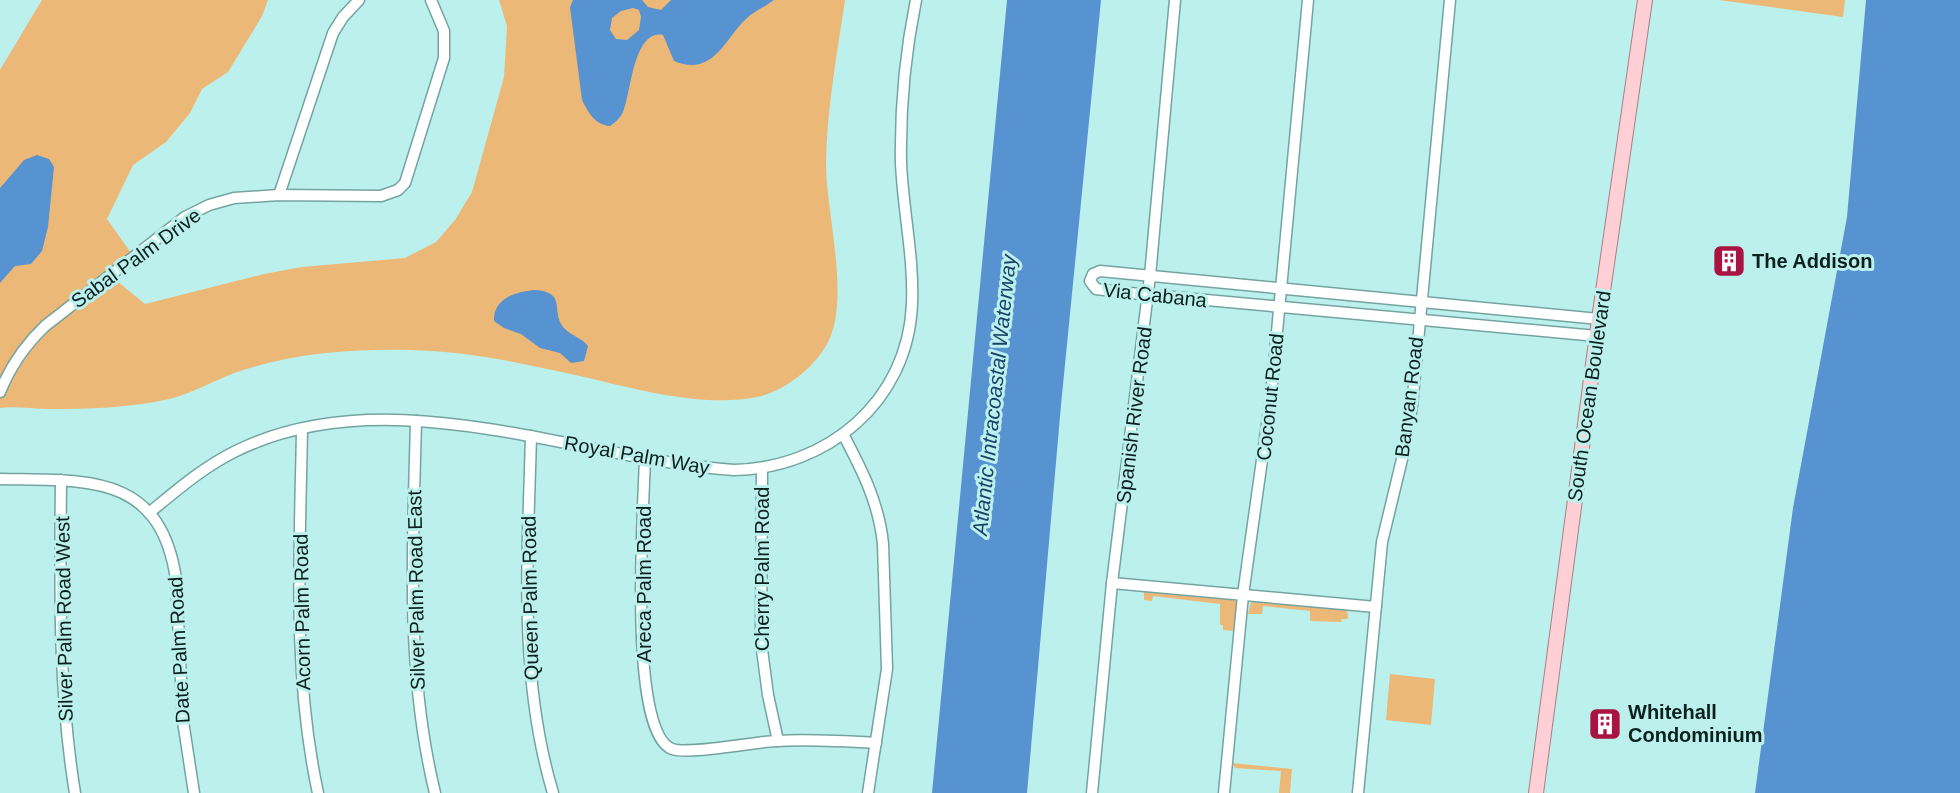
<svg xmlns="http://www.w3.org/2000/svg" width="1960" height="793" font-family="Helvetica,sans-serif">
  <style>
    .green { fill: #ecb877 }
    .water { fill: #5792d1; fill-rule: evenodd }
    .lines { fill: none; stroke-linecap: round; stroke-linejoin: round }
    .minor-casing { stroke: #73a4a1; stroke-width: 13 }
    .major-casing { stroke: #a97e84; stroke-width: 16 }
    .minor { stroke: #fff; stroke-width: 10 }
    .major { stroke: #fed0d6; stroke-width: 14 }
    .labels { text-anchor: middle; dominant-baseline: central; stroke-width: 6; stroke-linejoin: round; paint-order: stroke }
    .street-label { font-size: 20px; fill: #0b201f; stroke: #bcf0ec }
    .poi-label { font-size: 20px; font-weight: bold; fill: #0b201f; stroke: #bcf0ec; text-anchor: start }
    .water-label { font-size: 21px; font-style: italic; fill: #19436d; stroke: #bcf0ec }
  </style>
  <rect width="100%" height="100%" fill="#bcf0ec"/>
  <g class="green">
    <path d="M42 0H268L262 16 228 72 202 89 190 113 166 142 133 165 107 219 131 253 117 281 145 304 264 274 302 267 405 258 436 242 455 220 472 192 504 77 507 26 499 0H845C837 54 827 108 826 163 826 212 849 292 830 338 818 365 786 391 757 397 703 408 636 389 584 377 527 364 468 351 410 350 351 349 293 353 237 372 214 380 192 394 169 399 131 408 87 409 48 409 32 409 16 406 0 408V70Z"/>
    <polygon points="1719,0 1845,0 1843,17"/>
    <polygon points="1144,591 1233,599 1237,602 1234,631 1223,630 1223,625 1220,625 1220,604 1153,596 1152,601 1144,600"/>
    <polygon points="1251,602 1347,609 1348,619 1342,619 1341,622 1310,621 1310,611 1263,606 1262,614 1248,614"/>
    <polygon points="1390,674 1435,679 1431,725 1386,720"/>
    <polygon points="1232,763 1292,769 1290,793 1279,793 1281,771 1235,768"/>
  </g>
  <g class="water">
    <path d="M573 0H642L648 7 661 10 671 0H774C765 7 754 11 746 19 726 37 713 78 674 61L663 35C633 29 631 95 623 112 620 118 616 122 610 126 595 125 588 112 582 100L570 7ZM633 8 639 10 641 17 639 30 627 40 616 39 610 30 612 18 621 11Z"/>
    <polygon points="1007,0 1101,0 1061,405 1027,793 932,793"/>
    <polygon points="1866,0 1960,0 1960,793 1755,793 1793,508 1847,217"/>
    <polygon points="37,155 49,159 54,167 48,227 42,251 31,264 15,266 0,283 0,188 24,160"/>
    <path d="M534 290C569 292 549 312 565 329 572 336 582 338 588 346L584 361 571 363 560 353 540 348 521 334 504 328 494 321C493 298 516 292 534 290Z"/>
  </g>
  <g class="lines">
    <g class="minor-casing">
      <g id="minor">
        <polyline points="279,195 333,33 343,17 359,0"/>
        <polyline points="1597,336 1130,293 1096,289 1090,281 1093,274 1100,271 1599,319"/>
        <path d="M0 392C10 367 25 345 45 326L185 217 209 205 234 198 279 195 381 196 398 190 405 183 444 58V31L431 0"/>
        <path d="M416 421C413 546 405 670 435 793"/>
        <path d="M302 429C300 551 292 673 318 793"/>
        <path d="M843 434C862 470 879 503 883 544L887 669 868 793"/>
        <path d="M531 436C528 556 518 676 553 793"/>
        <path d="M645 457C644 503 627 732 672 749 689 755 754 742 776 741 809 739 843 741 876 743"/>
        <polyline points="762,469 761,642 768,695 778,741"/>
        <path d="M0 479C86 481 160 472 176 579L183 721 194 793"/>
        <path d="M61 480C60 585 58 689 75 793"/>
        <path d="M149 513C176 491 202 468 234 452 388 375 575 459 734 470 827 468 908 402 912 304 914 257 903 210 901 163 900 108 905 54 916 0"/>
        <polyline points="1112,583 1376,607"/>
        <polyline points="1092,793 1112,583 1150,276 1175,0"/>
        <polyline points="1224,793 1243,595 1271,396 1308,0"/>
        <polyline points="1358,793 1382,542 1403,455 1412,406 1450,0"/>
      </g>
    </g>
    <g class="major-casing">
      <polyline id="major" points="1536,793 1599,319 1645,0"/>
    </g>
    <use href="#minor" class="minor"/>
    <use href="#major" class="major"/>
  </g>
  <defs>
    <g id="building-square" transform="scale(1.725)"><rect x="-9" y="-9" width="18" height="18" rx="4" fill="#a91342" stroke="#bcf0ec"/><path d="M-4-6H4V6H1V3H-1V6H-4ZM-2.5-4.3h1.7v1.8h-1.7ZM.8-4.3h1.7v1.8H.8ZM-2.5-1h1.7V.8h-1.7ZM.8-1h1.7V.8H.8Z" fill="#fff"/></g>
  </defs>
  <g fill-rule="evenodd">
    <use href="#building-square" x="1729" y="261"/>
    <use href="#building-square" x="1605" y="724"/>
  </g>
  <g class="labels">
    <g class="street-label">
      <text transform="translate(136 258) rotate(-36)">Sabal Palm Drive</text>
      <text transform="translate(1155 295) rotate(6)">Via Cabana</text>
      <text transform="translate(1589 396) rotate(-82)">South Ocean Boulevard</text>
      <text transform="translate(1270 397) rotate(-84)">Coconut Road</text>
      <text transform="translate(1409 397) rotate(-83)">Banyan Road</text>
      <text transform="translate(1134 415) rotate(-83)">Spanish River Road</text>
      <text transform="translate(637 455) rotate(10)">Royal Palm Way</text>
      <text transform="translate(762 569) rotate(-90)">Cherry Palm Road</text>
      <text transform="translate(644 584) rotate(-90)">Areca Palm Road</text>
      <text transform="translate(416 590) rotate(-91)">Silver Palm Road East</text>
      <text transform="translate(530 598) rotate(-91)">Queen Palm Road</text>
      <text transform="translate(302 612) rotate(-91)">Acorn Palm Road</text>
      <text transform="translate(64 619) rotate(-91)">Silver Palm Road West</text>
      <text transform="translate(179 650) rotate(-93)">Date Palm Road</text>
    </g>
    <g class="poi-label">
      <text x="1752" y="261">The Addison</text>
      <text x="1628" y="712">Whitehall<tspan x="1628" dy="23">Condominium</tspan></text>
    </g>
    <g class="water-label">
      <text transform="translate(994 395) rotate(-84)">Atlantic Intracoastal Waterway</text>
    </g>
  </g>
</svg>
